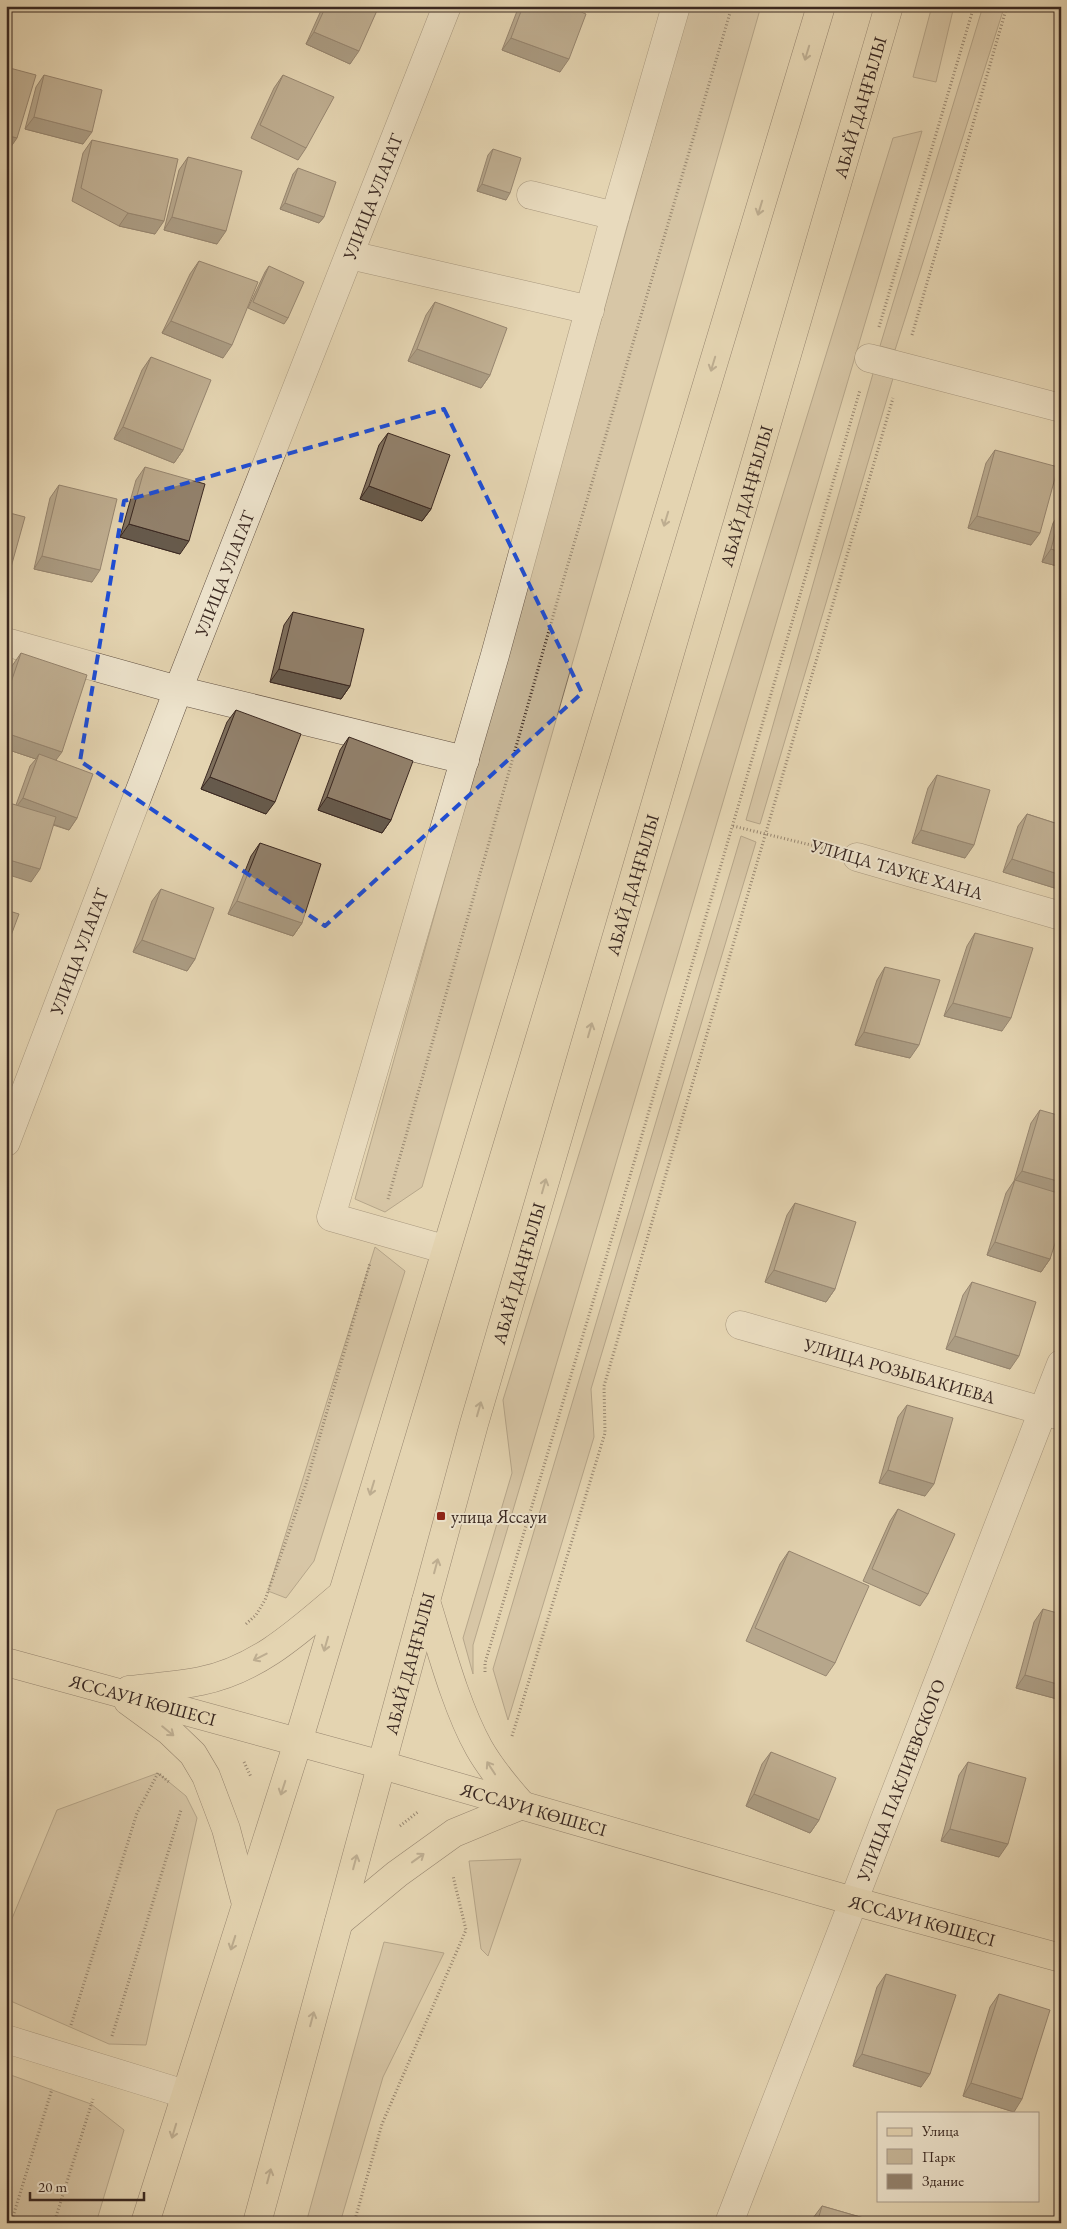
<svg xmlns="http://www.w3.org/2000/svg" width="1067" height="2229" font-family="'EB Garamond',serif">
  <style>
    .green { fill: #c7b799; stroke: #80705d }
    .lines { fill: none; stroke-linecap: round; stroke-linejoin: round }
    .minor-casing { stroke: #645345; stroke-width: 29 }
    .major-casing { stroke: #3a2821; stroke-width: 29 }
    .path { stroke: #3a2821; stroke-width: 3; stroke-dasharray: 1 2.5; stroke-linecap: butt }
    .minor { stroke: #ede3cc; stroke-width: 28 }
    .major { stroke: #e4d4b1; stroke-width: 28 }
    .wall { fill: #7e6f5d; stroke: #3a2821 }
    .shaded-wall { fill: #665a4c; stroke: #3a2821 }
    .building { fill: #92816c; stroke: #3a2821 }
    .oneway { stroke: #8f7e69 }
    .marked { fill: none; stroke: #1d4ed8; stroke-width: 4; stroke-dasharray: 10 6; stroke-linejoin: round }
    .poi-dot { fill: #8f2418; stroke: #ede3cc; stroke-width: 2 }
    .labels { text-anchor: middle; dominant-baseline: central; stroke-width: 4; stroke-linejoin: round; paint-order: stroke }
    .street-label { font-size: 18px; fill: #3a2821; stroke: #ede3cc }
    .poi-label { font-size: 18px; fill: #3a2821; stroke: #ede3cc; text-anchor: start }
  </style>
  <rect width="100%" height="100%" fill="#e4d4b1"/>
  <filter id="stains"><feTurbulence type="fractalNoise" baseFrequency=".004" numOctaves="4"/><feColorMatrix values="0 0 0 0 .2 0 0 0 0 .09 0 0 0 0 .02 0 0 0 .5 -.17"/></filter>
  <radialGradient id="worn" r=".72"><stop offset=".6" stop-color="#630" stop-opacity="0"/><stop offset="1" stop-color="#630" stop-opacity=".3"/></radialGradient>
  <g class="green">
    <polygon points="689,6 761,6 422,1187 385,1212 355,1199"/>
    <polygon points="932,6 954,6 936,82 913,77"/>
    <polygon points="983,6 1003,11 895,350 880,346"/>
    <polygon points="922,131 473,1645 473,1674 463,1638 512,1473 503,1400 893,138"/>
    <polygon points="874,370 894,375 760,824 746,820"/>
    <polygon points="741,836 756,842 591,1389 594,1437 508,1720 493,1669"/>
    <polygon points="375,1247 405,1271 314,1561 286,1598 268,1591"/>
    <polygon points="158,1773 186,1796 197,1818 146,2045 109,2044 6,1999 6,1933 57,1810"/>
    <polygon points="521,1859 488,1956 481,1949 469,1861"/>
    <polygon points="384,1942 444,1953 383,2077 340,2223 306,2223"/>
    <polygon points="8,2074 91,2104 124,2130 96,2223 6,2223 6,2080"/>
  </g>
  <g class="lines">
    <g class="minor-casing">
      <g id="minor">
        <polyline points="531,195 615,216"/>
        <polyline points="350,255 590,310"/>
        <polyline points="869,358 1061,408"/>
        <polyline points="6,642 178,690 465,760"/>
        <polyline points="857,857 1061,916"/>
        <path id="s1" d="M6 1142 178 690 447 6"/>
        <polyline points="444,1249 331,1217 495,655 615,216 676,6"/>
        <path id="s2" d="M740 1325 1061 1416"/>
        <polyline points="6,2039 185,2094"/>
        <path id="s3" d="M729 2223 1061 1364"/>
      </g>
    </g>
    <g class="major-casing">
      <g id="major">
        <path d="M426 1601C440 1646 456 1707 479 1748 491 1769 506 1787 522 1805"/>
        <path id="s4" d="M6 1662 382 1765 853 1901 1061 1958"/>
        <path d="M129 1690C152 1687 178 1686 201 1681 257 1670 299 1631 340 1596"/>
        <polyline points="128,1701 169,1731 193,1754 206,1776 226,1829 246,1904"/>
        <polyline points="339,1922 397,1874 454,1833 522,1805"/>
        <polyline points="145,2223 298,1742 821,6"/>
        <path id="s5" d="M257 2223 474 1424 889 6"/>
      </g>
    </g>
    <g class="path">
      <polyline points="879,327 974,6"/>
      <polyline points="912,335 1007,6"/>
      <polyline points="733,826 827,849"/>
      <polyline points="388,1199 561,588 732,6"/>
      <polyline points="246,1624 256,1615 265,1600 306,1484 370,1263"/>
      <polyline points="485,1672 485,1663 601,1275 860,390"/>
      <polyline points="512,1736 605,1433 604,1386 893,398"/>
      <polyline points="244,1762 251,1777"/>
      <polyline points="400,1826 419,1811"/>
      <polyline points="71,2025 137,1813 158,1773 169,1782"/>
      <polyline points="112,2036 181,1810"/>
      <polyline points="11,2223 52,2089"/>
      <polyline points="54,2223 93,2099"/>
      <polyline points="354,2223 382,2124 466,1930 453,1876"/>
    </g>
    <use href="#minor" class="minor"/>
    <use href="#major" class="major"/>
  </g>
  <g class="wall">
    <polygon points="323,6 379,6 350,64 306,44"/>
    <polygon points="519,6 567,6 560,72 502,50"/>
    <polygon points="44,75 83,144 25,129 36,87"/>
    <polygon points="283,75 306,148 298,160 251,138 274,88"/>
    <polygon points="92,140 155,234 119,226 72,201 83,153"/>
    <polygon points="493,149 506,200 477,191 488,155"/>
    <polygon points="188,157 217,244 164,230 179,170"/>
    <polygon points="298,168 324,217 319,223 280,209 293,174"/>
    <polygon points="199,261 223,358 162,333 190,274"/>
    <polygon points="269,266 288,318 284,324 248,308 265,272"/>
    <polygon points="435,302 490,375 481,388 408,361 426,315"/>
    <polygon points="151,357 183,450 174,463 114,439 142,370"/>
    <polygon points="388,433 431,509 422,521 360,499 379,445"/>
    <polygon points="995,450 1031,545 968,528 986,463"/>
    <polygon points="145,467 180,554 120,537 136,480"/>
    <polygon points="59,485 92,582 34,569 50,498"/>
    <polygon points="1061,511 1061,567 1042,562 1053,523"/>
    <polygon points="293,612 350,686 341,699 270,682 284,625"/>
    <polygon points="21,653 56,760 77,818 69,830 53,825 31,882 16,805 30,766 36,759 6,749 6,684 12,666"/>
    <polygon points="236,710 266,814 201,789 227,722"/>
    <polygon points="349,737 391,820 382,833 318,810 340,750"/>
    <polygon points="937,775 965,858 912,843 928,788"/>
    <polygon points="1027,814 1061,825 1061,890 1003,872 1018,826"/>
    <polygon points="260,843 302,923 293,936 228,914 251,856"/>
    <polygon points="161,889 195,959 187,971 133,952 152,901"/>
    <polygon points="975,933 1002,1031 944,1016 967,946"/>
    <polygon points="885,967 910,1058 855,1045 877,980"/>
    <polygon points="1040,1110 1050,1259 1041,1272 987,1255 1006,1193 1014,1181 1031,1123"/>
    <polygon points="795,1203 835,1289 826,1302 765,1282 787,1215"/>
    <polygon points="972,1282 1010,1369 946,1349 963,1295"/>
    <polygon points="907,1405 925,1496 879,1483 898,1417"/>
    <polygon points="898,1509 928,1594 920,1606 863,1581 890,1521"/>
    <polygon points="789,1551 835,1663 826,1676 746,1641 780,1564"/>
    <polygon points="1043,1609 1061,1700 1016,1688 1034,1622"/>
    <polygon points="771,1752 819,1820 810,1833 746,1806 762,1764"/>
    <polygon points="968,1762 999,1857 941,1841 959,1775"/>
    <polygon points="886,1974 921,2087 853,2066 877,1987"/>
    <polygon points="999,1994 1014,2112 963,2096 990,2007"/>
    <polygon points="822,2206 881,2223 812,2223 813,2218"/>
  </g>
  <g class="shaded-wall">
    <polygon points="314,32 359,51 350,64 306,44"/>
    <polygon points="511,38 569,59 560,72 502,50"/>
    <polygon points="34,117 92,132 83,144 25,129"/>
    <polygon points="6,135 17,138 8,151 6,150"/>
    <polygon points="482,184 510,193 506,200 477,191"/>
    <polygon points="285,203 324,217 319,223 280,209"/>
    <polygon points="128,213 164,221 155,234 119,226"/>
    <polygon points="172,217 226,231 217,244 164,230"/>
    <polygon points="171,321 232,345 223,358 162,333"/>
    <polygon points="417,349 490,375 481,388 408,361"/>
    <polygon points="123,427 183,450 174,463 114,439"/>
    <polygon points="369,486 431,509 422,521 360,499"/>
    <polygon points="977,516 1040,533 1031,545 968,528"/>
    <polygon points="129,524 189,541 180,554 120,537"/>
    <polygon points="1051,549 1061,552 1061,567 1042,562"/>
    <polygon points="42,556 100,570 92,582 34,569"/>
    <polygon points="279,669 350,686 341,699 270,682"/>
    <polygon points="6,733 62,752 53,764 39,754 36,759 6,749"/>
    <polygon points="210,777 275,802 266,814 201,789"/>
    <polygon points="327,797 391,820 382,833 318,810"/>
    <polygon points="23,798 77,818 69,830 14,810"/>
    <polygon points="921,830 974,845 965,858 912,843"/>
    <polygon points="6,859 40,869 31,882 6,874"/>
    <polygon points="1012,859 1061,875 1061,890 1003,872"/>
    <polygon points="237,901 302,923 293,936 228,914"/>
    <polygon points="142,940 195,959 187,971 133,952"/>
    <polygon points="953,1003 1011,1018 1002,1031 944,1016"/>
    <polygon points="864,1032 919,1045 910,1058 855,1045"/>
    <polygon points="1022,1171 1061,1182 1061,1197 1013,1183"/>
    <polygon points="995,1242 1050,1259 1041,1272 987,1255"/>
    <polygon points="774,1270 835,1289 826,1302 765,1282"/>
    <polygon points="955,1336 1019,1356 1010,1369 946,1349"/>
    <polygon points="888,1470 934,1484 925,1496 879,1483"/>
    <polygon points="1025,1675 1061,1685 1061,1700 1016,1688"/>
    <polygon points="754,1794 819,1820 810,1833 746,1806"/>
    <polygon points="950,1829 1008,1844 999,1857 941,1841"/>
    <polygon points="862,2054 930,2074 921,2087 853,2066"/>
    <polygon points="971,2083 1022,2099 1014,2112 963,2096"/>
  </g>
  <g class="building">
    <polygon points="326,6 379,6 359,51 314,32"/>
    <polygon points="523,6 567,6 586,14 569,59 511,38"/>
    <polygon points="6,67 36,75 17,138 6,135"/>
    <polygon points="44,75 102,90 92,132 34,117"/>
    <polygon points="283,75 334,97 306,148 260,125"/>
    <polygon points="92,140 178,159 164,221 128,213 81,188"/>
    <polygon points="493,149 521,158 510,193 482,184"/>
    <polygon points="188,157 242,171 226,231 172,217"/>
    <polygon points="298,168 336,182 324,217 285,203"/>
    <polygon points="199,261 258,282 232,345 171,321"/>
    <polygon points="269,266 304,282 288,318 253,302"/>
    <polygon points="435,302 507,328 490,375 417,349"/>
    <polygon points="151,357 211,380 183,450 123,427"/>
    <polygon points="388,433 450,455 431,509 369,486"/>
    <polygon points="995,450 1058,467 1040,533 977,516"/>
    <polygon points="145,467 205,484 189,541 129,524"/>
    <polygon points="59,485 117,499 100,570 42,556"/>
    <polygon points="6,512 25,517 6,585"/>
    <polygon points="1061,512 1061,552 1051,549"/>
    <polygon points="293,612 364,629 350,686 279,669"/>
    <polygon points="21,653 87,675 62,752 6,733 6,697"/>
    <polygon points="236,710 301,734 275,802 210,777"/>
    <polygon points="349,737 413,761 391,820 327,797"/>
    <polygon points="39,754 93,774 77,818 23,798"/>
    <polygon points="937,775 990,790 974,845 921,830"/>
    <polygon points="6,802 56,817 40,869 6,859"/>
    <polygon points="1027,814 1061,825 1061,875 1012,859"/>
    <polygon points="260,843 321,864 302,923 237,901"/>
    <polygon points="161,889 214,908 195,959 142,940"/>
    <polygon points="6,910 19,914 6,949"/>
    <polygon points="975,933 1033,948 1011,1018 953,1003"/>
    <polygon points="885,967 940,980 919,1045 864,1032"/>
    <polygon points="1040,1110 1061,1116 1061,1182 1022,1171"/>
    <polygon points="1015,1180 1061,1194 1061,1225 1050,1259 995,1242"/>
    <polygon points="795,1203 856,1222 835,1289 774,1270"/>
    <polygon points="972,1282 1036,1302 1019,1356 955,1336"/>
    <polygon points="907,1405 953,1418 934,1484 888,1470"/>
    <polygon points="898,1509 955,1534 928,1594 872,1569"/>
    <polygon points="789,1551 869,1586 835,1663 755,1628"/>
    <polygon points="1043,1609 1061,1614 1061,1685 1025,1675"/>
    <polygon points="771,1752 836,1778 819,1820 754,1794"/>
    <polygon points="968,1762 1026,1778 1008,1844 950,1829"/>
    <polygon points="886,1974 956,1995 930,2074 862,2054"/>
    <polygon points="999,1994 1050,2010 1022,2099 971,2083"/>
    <polygon points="822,2206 881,2223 817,2223"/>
  </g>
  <defs><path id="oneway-shaft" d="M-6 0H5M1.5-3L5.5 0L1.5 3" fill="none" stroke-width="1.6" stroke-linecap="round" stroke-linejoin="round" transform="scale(1.25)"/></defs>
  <g class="oneway">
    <use href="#oneway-shaft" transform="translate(807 53) rotate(107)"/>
    <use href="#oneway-shaft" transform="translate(760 208) rotate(107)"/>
    <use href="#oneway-shaft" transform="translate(713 364) rotate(107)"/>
    <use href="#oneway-shaft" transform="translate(666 519) rotate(107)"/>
    <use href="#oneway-shaft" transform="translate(590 1030) rotate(-74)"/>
    <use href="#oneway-shaft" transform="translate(544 1186) rotate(-74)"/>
    <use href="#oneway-shaft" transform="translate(479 1409) rotate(-74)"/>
    <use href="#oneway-shaft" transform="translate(372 1488) rotate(107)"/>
    <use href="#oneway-shaft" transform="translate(436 1566) rotate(-75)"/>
    <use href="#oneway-shaft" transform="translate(326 1644) rotate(106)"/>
    <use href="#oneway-shaft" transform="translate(260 1657) rotate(153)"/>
    <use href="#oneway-shaft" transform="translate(168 1731) rotate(39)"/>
    <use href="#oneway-shaft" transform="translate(491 1768) rotate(-123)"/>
    <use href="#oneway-shaft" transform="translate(283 1788) rotate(108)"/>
    <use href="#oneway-shaft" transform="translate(418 1858) rotate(-36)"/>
    <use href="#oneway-shaft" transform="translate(355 1862) rotate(-75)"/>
    <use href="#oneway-shaft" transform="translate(233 1943) rotate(108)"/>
    <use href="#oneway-shaft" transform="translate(312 2019) rotate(-75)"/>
    <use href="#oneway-shaft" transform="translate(174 2131) rotate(107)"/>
    <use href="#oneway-shaft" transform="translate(269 2176) rotate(-75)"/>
  </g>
  <path d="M0 0H1067V2229H0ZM444 409 582 693 325 926 80 761 124 501Z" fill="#e4d4b1" fill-opacity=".55" fill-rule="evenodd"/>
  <path class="marked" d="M444 409 582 693 325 926 80 761 124 501Z"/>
  <rect class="poi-dot" x="436" y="1511" width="10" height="10" rx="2.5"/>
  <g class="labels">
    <g class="street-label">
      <text stroke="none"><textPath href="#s5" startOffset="2200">АБАЙ ДАҢҒЫЛЫ</textPath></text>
      <text stroke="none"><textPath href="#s1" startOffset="1014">УЛИЦА УЛАГАТ</textPath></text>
      <text stroke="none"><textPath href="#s5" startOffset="1795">АБАЙ ДАҢҒЫЛЫ</textPath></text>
      <text stroke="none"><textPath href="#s1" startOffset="609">УЛИЦА УЛАГАТ</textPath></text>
      <text transform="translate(897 869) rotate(16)">УЛИЦА ТАУКЕ ХАНА</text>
      <text stroke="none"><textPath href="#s5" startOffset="1390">АБАЙ ДАҢҒЫЛЫ</textPath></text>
      <text stroke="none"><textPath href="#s1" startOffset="204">УЛИЦА УЛАГАТ</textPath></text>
      <text stroke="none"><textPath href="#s5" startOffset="985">АБАЙ ДАҢҒЫЛЫ</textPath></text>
      <text stroke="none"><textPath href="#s2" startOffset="166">УЛИЦА РОЗЫБАКИЕВА</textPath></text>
      <text stroke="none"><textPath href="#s5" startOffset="580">АБАЙ ДАҢҒЫЛЫ</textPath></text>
      <text stroke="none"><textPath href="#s4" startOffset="142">ЯССАУИ КӨШЕСІ</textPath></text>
      <text stroke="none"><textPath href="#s3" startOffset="475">УЛИЦА ПАКЛИЕВСКОГО</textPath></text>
      <text stroke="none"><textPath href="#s4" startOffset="548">ЯССАУИ КӨШЕСІ</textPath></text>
      <text stroke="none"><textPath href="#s4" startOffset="952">ЯССАУИ КӨШЕСІ</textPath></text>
    </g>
    <g class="poi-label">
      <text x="451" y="1516">улица Яссауи</text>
    </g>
  </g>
  <rect width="1067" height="2229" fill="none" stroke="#e4d4b1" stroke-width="25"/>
  <rect x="8" y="8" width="1052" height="2214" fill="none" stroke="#3a2821" stroke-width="2.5"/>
  <rect x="12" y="12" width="1042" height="2204" fill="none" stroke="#3a2821"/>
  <rect x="877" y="2112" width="162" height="90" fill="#ede3cc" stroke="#a59888"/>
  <rect x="887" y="2128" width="25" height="8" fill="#e4d4b1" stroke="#a59888"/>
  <text x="922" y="2136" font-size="15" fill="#3a2821">Улица</text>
  <rect x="887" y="2149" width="25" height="15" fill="#c7b799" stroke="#a59888"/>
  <text x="922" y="2162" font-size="15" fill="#3a2821">Парк</text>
  <rect x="887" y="2174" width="25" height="15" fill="#92816c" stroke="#a59888"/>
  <text x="922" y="2186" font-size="15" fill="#3a2821">Здание</text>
  <path d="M30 2192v8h114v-8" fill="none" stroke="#3a2821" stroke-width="2.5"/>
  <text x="38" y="2192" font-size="15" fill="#3a2821" stroke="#ede3cc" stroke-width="4" paint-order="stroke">20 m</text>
  <rect width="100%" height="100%" filter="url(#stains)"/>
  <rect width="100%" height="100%" fill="url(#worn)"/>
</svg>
